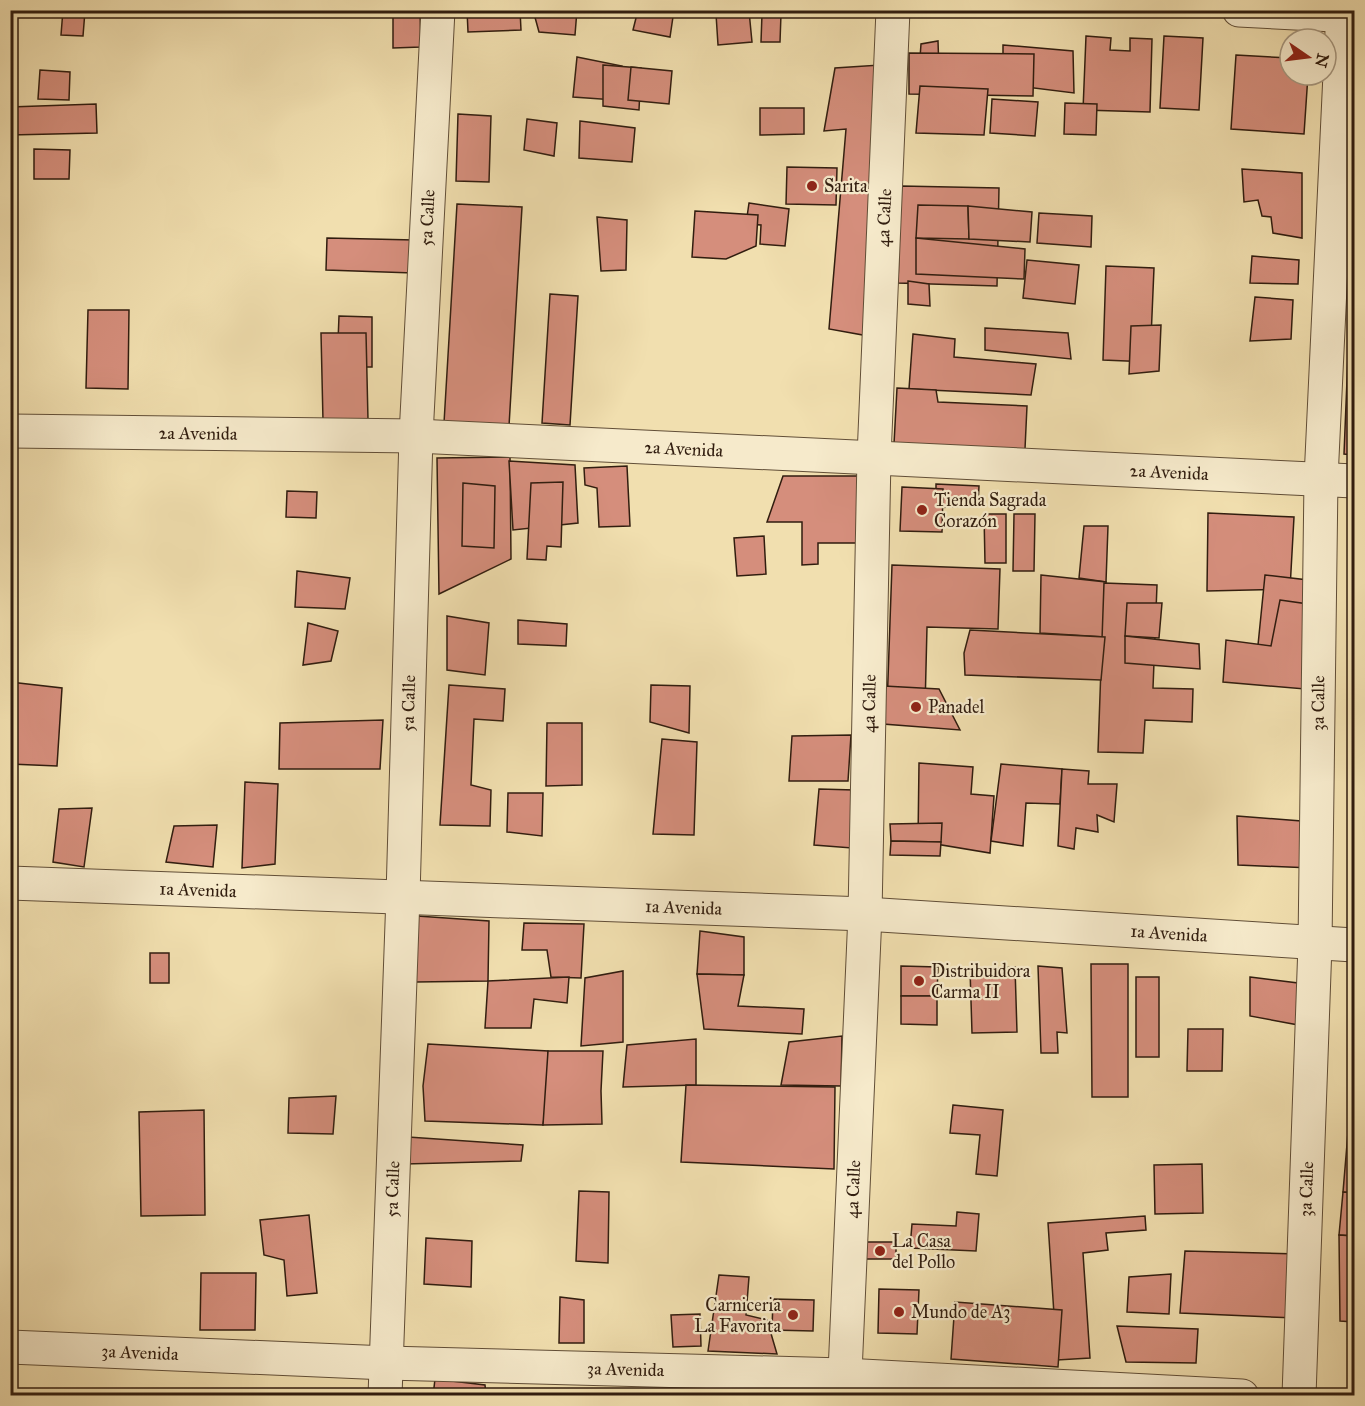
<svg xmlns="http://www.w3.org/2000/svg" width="1365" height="1406" font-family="'IM FELL Great Primer',serif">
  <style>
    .building { fill: #d58e7c; stroke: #311d0f; stroke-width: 1.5 }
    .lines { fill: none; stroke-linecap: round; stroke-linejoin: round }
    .minor-casing { stroke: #614e37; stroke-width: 35 }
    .minor { stroke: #f6eacb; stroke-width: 33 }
    .poi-dot { fill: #8f2418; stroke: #f6eacb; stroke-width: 2 }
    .labels { text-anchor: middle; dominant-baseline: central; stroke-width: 4.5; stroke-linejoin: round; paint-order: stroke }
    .poi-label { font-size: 18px; fill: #311d0f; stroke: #f6eacb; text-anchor: start }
    .street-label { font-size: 18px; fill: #311d0f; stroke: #f6eacb }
  </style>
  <rect width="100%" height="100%" fill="#f1dfaf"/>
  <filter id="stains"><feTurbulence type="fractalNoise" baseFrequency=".00333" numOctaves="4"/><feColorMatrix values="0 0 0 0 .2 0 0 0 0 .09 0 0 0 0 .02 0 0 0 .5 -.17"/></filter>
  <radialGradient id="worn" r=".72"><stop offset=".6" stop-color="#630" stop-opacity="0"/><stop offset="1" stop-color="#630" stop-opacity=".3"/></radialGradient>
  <g class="building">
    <polygon points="63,10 85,11 83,36 61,35"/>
    <polygon points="393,10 420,10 421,47 393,48"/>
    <polygon points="467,10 520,10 521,30 468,32"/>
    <polygon points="533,10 577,10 575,35 539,32"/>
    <polygon points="638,10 674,10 670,37 633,30"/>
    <polygon points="749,11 752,42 718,45 716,14"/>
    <polygon points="762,14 781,14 780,42 761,42"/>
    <polygon points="1086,36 1111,38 1110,50 1130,51 1130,38 1152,39 1150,112 1083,110"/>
    <polygon points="1164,36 1203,38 1199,110 1160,108"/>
    <polygon points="938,41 939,71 919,72 921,44"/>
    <polygon points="1003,45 1073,51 1074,93 1003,84"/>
    <polygon points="909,53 1034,54 1033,96 909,94"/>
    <polygon points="1236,55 1290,58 1290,75 1308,75 1304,134 1231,129"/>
    <polygon points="577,57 622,66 615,100 573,97"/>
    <polygon points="603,65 641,68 639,110 603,106"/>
    <polygon points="880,65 863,335 829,329 846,129 824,131 835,68"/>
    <polygon points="631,67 672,71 669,104 628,100"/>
    <polygon points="40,70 70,72 69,100 38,99"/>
    <polygon points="920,86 988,89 984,135 916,133"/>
    <polygon points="992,99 1038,102 1035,136 990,133"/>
    <polygon points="1065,103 1097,104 1096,135 1064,134"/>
    <polygon points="96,104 97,133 10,135 10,107"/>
    <polygon points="760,108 804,108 804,134 760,135"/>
    <polygon points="458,114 491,116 489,182 456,181"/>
    <polygon points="527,119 557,123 554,156 524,150"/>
    <polygon points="580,121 635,128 632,162 579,158"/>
    <polygon points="34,149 70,150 69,179 34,179"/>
    <polygon points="787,167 837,168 836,205 786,204"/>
    <polygon points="1242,169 1302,173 1302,238 1273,233 1271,217 1262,216 1258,200 1244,202"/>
    <polygon points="901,186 999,188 997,286 898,283"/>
    <polygon points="749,203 789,209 785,246 760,244 761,225 746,224"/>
    <polygon points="457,204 522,207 509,426 444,423"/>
    <polygon points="918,205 968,206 969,239 916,238"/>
    <polygon points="968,206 1032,212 1030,242 969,239"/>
    <polygon points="695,211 758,215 756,246 726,259 692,257"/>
    <polygon points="1039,213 1092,216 1091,247 1037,243"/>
    <polygon points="597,217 627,220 626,270 601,271"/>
    <polygon points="327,238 414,240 413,273 326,270"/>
    <polygon points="916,238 1025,249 1024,279 916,274"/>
    <polygon points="1252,256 1299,260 1298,284 1250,283"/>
    <polygon points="1027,260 1079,265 1075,304 1023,298"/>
    <polygon points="1106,266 1154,268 1150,362 1103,360"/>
    <polygon points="908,281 929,284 930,306 908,304"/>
    <polygon points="550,294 578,296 570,425 542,423"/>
    <polygon points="1255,297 1293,300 1291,339 1250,341"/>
    <polygon points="88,310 129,310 128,389 86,388"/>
    <polygon points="1352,310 1354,310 1354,348 1351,348"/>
    <polygon points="339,316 372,317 372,367 337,367"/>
    <polygon points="1161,325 1159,371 1129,374 1131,326"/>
    <polygon points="985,328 1068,333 1071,359 985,350"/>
    <polygon points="321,333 366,333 368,420 323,421"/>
    <polygon points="913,334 955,339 954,357 1036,364 1031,395 909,389"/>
    <polygon points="1348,355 1354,356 1354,455 1344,454"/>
    <polygon points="897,388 936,390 938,402 1027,406 1025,449 894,444"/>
    <polygon points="510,457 511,559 439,594 437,458"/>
    <polygon points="509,461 575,465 578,523 513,530"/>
    <polygon points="627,466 630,526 599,527 597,488 585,485 584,468"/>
    <polygon points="783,476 859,476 860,543 818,543 818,564 802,565 802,522 767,522"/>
    <polygon points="563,482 561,547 547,546 546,560 527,559 531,483"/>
    <polygon points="463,483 495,486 494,548 462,546"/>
    <polygon points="936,484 979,486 978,505 936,508"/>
    <polygon points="902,487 943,489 942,532 900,531"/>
    <polygon points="287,491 317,492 316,518 286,517"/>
    <polygon points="1208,513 1294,517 1290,589 1207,591"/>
    <polygon points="984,514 1006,514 1006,563 985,563"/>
    <polygon points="1014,514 1035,514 1034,571 1013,571"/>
    <polygon points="1084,526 1108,526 1106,582 1079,578"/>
    <polygon points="764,536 766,574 737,576 734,538"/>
    <polygon points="892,565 1000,569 998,629 927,627 925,708 887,707"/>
    <polygon points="297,571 350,578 345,609 295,607"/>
    <polygon points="1041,575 1106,582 1105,637 1040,633"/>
    <polygon points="1265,575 1308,580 1300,650 1258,645"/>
    <polygon points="1104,583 1157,585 1153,688 1193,689 1192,722 1145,720 1143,753 1098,752"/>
    <polygon points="1280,600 1308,604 1305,689 1223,682 1226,640 1271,646"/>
    <polygon points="1127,603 1162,603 1159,638 1125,636"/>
    <polygon points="447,616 489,623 485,675 447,670"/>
    <polygon points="518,620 567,624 566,646 518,644"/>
    <polygon points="308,623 338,631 331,661 303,665"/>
    <polygon points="970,630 1105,637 1101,680 965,675 964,653"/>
    <polygon points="1125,636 1199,644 1200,669 1125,663"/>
    <polygon points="10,682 62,688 57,766 10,764"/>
    <polygon points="449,685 505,689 503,721 474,719 471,785 491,790 490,826 440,825"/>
    <polygon points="651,685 690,686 689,733 650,722"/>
    <polygon points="884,686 939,689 960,730 883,724"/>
    <polygon points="383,720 380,769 279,769 280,723"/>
    <polygon points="547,723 582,723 582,785 546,786"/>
    <polygon points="851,735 848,781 789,781 792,736"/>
    <polygon points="662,739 697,742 694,835 653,834"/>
    <polygon points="919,763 973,767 971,794 994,796 990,853 918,841"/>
    <polygon points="1001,764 1062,769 1060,804 1026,803 1023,846 991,841"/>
    <polygon points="1062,769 1089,771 1088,784 1117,784 1114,822 1097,815 1098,832 1076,828 1074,849 1058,846"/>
    <polygon points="245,782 278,784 275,864 242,868"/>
    <polygon points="819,789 854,790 852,848 814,845"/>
    <polygon points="508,793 543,793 542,836 507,832"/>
    <polygon points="92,808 84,867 53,862 59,809"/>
    <polygon points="1237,816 1314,822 1312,868 1238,865"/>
    <polygon points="942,823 941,842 891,841 890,824"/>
    <polygon points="217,825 213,867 166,862 174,826"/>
    <polygon points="891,841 941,842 940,856 890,855"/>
    <polygon points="417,916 489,921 488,981 416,982"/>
    <polygon points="524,923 584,924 581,978 551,977 547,950 522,950"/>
    <polygon points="700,931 744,937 744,975 697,974"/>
    <rect x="150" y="953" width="19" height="30"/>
    <polygon points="1091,964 1128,964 1128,1097 1092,1097"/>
    <polygon points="901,966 938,967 937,996 901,996"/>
    <polygon points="1038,966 1062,968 1067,1033 1057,1032 1058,1053 1041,1053"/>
    <polygon points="1015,967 1017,1032 972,1033 970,969"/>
    <polygon points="623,971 623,1042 581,1046 585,978"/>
    <polygon points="697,974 744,975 738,1006 804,1009 802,1034 704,1029"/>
    <polygon points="569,977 567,1003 534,999 531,1028 485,1028 488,981"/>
    <rect x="1136" y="977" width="23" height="80"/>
    <polygon points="1250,977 1306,984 1304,1026 1250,1016"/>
    <polygon points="901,996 937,996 937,1025 901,1024"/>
    <polygon points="1188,1029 1223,1029 1222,1071 1187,1071"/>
    <polygon points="842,1036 841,1086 781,1085 789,1042"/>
    <polygon points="696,1039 696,1085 623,1087 627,1045"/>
    <polygon points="428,1044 548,1051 548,1089 543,1125 425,1121 423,1086"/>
    <polygon points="548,1051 603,1051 601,1091 602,1124 543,1125"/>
    <polygon points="686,1085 835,1087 834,1169 681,1162"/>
    <polygon points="336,1096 333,1134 288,1133 289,1098"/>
    <polygon points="953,1105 1003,1110 997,1176 976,1174 980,1135 950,1133"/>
    <polygon points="204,1110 205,1215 141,1216 139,1112"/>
    <polygon points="1348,1132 1354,1133 1354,1193 1343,1192"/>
    <polygon points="408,1137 523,1145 521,1161 405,1164"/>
    <polygon points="1202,1164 1203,1213 1155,1214 1154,1165"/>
    <polygon points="579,1191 609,1192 608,1263 576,1261"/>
    <polygon points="1343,1192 1354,1193 1354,1236 1339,1235"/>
    <polygon points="957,1212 979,1214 976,1251 910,1248 912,1224 956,1226"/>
    <polygon points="309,1215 317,1293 287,1296 284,1260 264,1255 260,1220"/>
    <polygon points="1145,1216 1146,1230 1106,1233 1108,1250 1083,1253 1090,1358 1057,1360 1048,1223"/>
    <polygon points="1339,1235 1354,1236 1354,1322 1340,1321"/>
    <polygon points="426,1238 472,1241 471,1287 424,1284"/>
    <rect x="864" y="1242" width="32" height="17"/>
    <polygon points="1185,1251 1298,1254 1296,1318 1180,1313"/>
    <polygon points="201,1273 256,1273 255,1330 200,1330"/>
    <polygon points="1171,1274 1169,1314 1127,1312 1129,1277"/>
    <polygon points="719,1275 749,1277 746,1315 767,1320 777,1354 708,1351"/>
    <polygon points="879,1289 919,1290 917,1334 878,1333"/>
    <polygon points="560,1297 584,1300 584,1343 559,1343"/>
    <polygon points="773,1299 814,1300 813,1331 772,1330"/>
    <polygon points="955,1302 1062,1310 1058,1367 951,1359"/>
    <polygon points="700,1314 701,1346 673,1347 671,1315"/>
    <polygon points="1117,1326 1198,1329 1196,1363 1126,1362"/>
    <polygon points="435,1379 485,1385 486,1396 433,1396"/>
  </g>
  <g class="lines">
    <g class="minor-casing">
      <g id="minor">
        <polyline points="1239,10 1354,16"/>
        <path id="s1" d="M10 431 416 436 1354 481"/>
        <path id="s2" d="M10 883 865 914 1354 945"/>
        <path id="s3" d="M10 1347 387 1363 844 1375 1242 1396"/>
        <path id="s4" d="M385 1396 403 896 416 436 438 10"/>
        <path id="s5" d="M844 1396 865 914 874 457 893 10"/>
        <path id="s6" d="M1299 1396 1315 944 1321 479 1343 10"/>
      </g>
    </g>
    <use href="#minor" class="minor"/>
  </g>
  <g class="poi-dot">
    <circle cx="812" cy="186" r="6"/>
    <circle cx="922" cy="510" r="6"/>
    <circle cx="916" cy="707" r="6"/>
    <circle cx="919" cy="981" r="6"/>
    <circle cx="880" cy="1251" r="6"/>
    <circle cx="899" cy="1312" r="6"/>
    <circle cx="793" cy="1315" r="6"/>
  </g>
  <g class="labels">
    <g class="poi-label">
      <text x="824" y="186">Sarita</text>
      <text x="934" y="500">Tienda Sagrada<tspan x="934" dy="21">Corazón</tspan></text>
      <text x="928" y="707">Panadel</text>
      <text x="931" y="971">Distribuidora<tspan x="931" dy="21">Carma II</tspan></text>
      <text x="892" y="1241">La Casa<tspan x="892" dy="21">del Pollo</tspan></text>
      <text x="781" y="1305" text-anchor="end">Carniceria<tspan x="781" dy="21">La Favorita</tspan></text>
      <text x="911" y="1312">Mundo de A3</text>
    </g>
    <g class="street-label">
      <text stroke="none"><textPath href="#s4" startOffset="1179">5a Calle</textPath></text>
      <text stroke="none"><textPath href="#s5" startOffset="1179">4a Calle</textPath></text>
      <text stroke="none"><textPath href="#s1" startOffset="188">2a Avenida</textPath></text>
      <text stroke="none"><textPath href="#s1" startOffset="674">2a Avenida</textPath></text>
      <text stroke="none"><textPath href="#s1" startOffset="1160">2a Avenida</textPath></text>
      <text stroke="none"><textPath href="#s4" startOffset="693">5a Calle</textPath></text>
      <text stroke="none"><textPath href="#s5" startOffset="693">4a Calle</textPath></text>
      <text stroke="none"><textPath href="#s6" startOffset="693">3a Calle</textPath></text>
      <text stroke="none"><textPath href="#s2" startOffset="188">1a Avenida</textPath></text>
      <text stroke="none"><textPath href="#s2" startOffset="674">1a Avenida</textPath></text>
      <text stroke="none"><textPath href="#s2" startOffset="1160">1a Avenida</textPath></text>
      <text stroke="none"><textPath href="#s4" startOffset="207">5a Calle</textPath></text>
      <text stroke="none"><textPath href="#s5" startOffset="207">4a Calle</textPath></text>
      <text stroke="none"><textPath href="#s6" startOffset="207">3a Calle</textPath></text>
      <text stroke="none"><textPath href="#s3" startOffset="130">3a Avenida</textPath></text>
      <text stroke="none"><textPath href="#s3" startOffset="616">3a Avenida</textPath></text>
    </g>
  </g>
  <rect width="1365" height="1406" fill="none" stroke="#f1dfaf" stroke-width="36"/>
  <rect x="12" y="12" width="1341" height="1382" fill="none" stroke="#311d0f" stroke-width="3"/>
  <rect x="18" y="18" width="1329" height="1370" fill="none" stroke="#311d0f" stroke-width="1.5"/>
  <g transform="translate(1308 57) rotate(104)"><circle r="28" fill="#f6eacb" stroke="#a79880" stroke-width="1.5"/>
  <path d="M0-4.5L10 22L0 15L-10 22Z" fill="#8f2418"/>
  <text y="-9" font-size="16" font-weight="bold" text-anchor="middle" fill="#311d0f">N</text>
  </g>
  <rect width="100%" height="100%" filter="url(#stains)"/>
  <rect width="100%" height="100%" fill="url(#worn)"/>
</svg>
